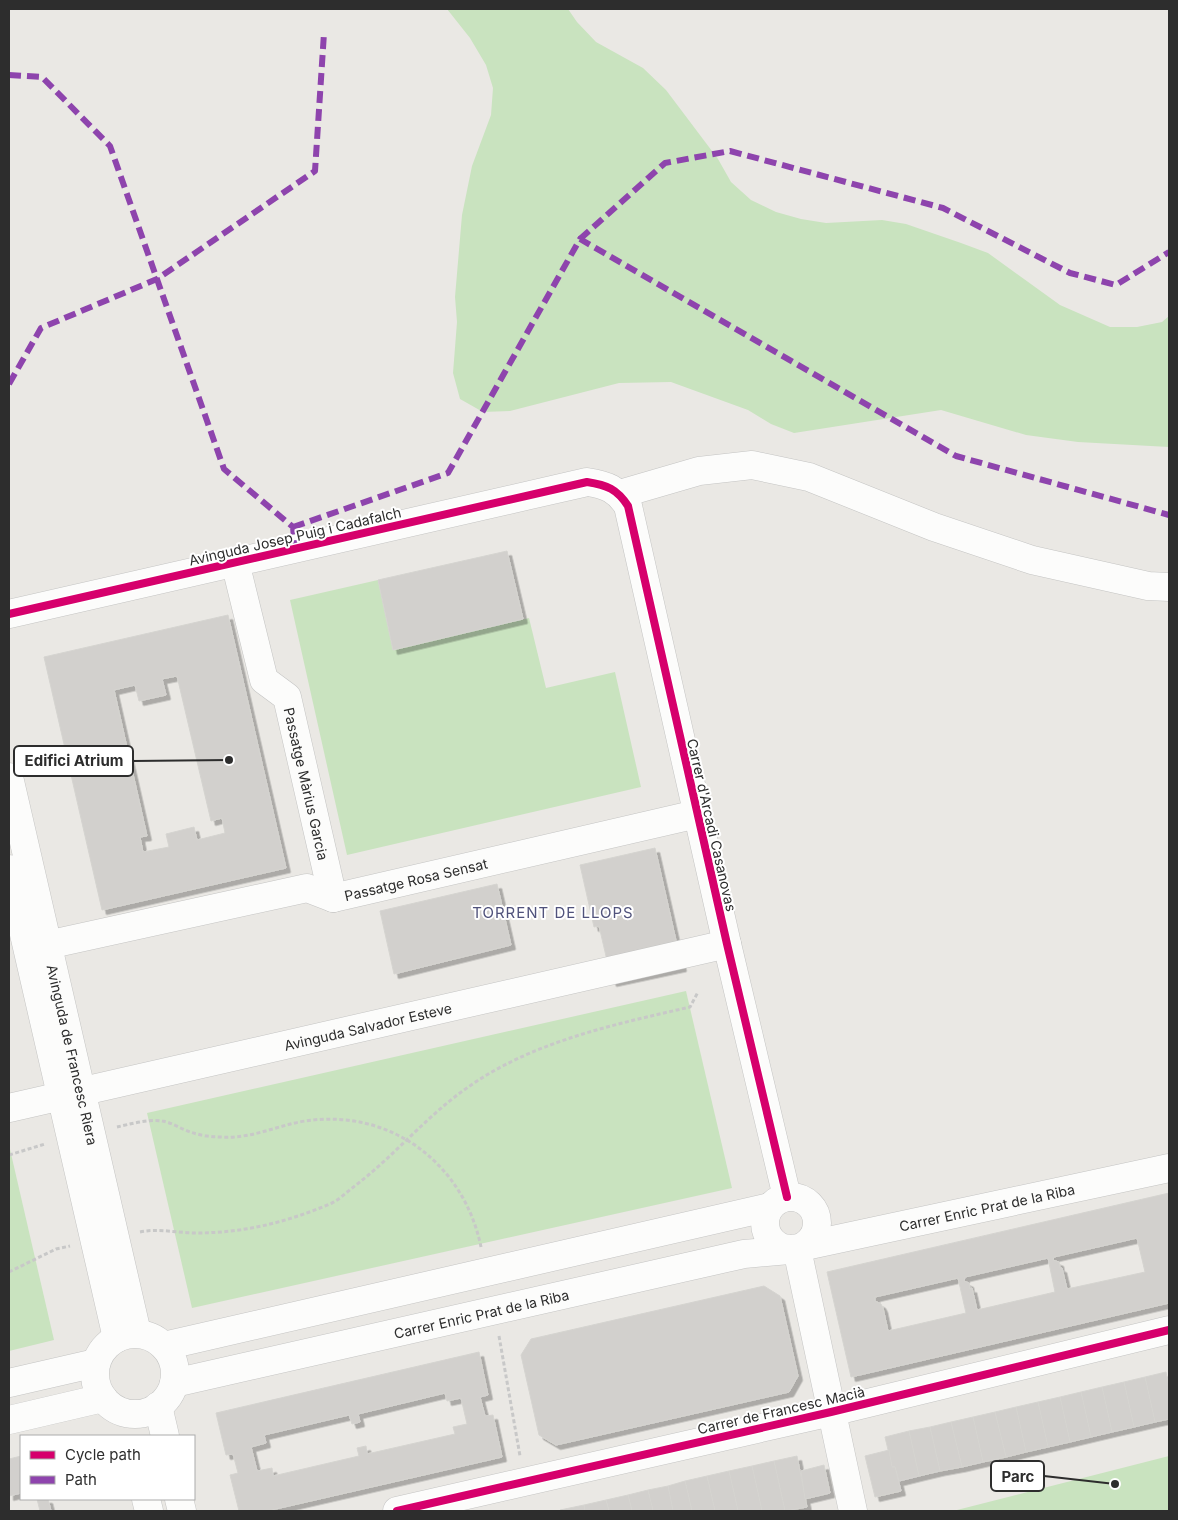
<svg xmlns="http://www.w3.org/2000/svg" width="1178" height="1520" font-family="Inter,sans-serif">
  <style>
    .green { fill: #c9e3bf }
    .building { fill: #d2d0cd; stroke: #d5d4d0; fill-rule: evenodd; filter: url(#shadow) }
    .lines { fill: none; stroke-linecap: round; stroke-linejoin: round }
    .minor-casing { stroke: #c4c4c3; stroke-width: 29 }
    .path { stroke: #c8c8c8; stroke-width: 3; stroke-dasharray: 4 2.5; stroke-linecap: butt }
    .minor { stroke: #fcfcfb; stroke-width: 28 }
    .quiet { stroke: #8e44ad; stroke-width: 6; stroke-dasharray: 12 6; stroke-linecap: butt }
    .cycleway-casing { stroke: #fff; stroke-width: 11 }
    .cycleway { stroke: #d6006c; stroke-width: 8 }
    .labels { text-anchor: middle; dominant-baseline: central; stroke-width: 4; stroke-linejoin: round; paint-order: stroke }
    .street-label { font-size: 14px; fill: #2d2d2d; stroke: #fff }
    .neighbourhood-label { font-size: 15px; letter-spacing: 1px; fill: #50527b; stroke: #fff }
    .leader { fill: none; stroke: #2d2d2d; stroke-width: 2 }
    .callout-dot { fill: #2d2d2d; stroke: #fff; stroke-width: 2 }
    .callout { fill: #fff; stroke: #2d2d2d; stroke-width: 2 }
    .callout-label { font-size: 15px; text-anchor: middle; font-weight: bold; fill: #2d2d2d }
  </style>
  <defs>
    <filter id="shadow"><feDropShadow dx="4.5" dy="4.5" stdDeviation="0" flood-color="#0004"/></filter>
  </defs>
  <rect width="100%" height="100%" fill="#eae8e4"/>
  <g class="green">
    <polygon points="447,9 568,9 577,22 596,42 643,68 666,90 718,159 731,182 751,200 776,212 801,219 826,223 882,220 906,224 961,243 988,253 1060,305 1110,327 1137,327 1162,322 1169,316 1169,447 1078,442 1026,435 941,410 794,433 771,424 748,410 671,382 619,383 510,411 483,412 460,399 453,373 457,322 455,297 462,215 472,166 491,115 493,88 486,65 470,38"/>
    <polygon points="378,580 393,650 529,618 546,688 615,672 641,787 347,855 290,600"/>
    <polygon points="686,991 732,1188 192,1308 147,1113"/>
    <polygon points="9,1145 54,1340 9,1351"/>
    <polygon points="1169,1456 1169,1511 953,1511"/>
  </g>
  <g class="building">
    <polygon points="507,551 523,619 393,650 378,580"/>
    <path d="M228 615 286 868 102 910 44 657ZM177 676 211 821 222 818 225 833 197 840 194 827 166 834 169 847 143 852 140 837 147 836 114 690 135 685 139 701 166 695 162 679Z"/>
    <polygon points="655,848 682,967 612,982 599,926 594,927 580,865"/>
    <polygon points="497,884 511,945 394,974 380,911"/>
    <path d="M1169 1193V1303L851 1377 827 1272ZM1137 1238 1145 1272 1067 1289 1062 1268H1060L1059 1262 1053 1260 1054 1257ZM1048 1258 1055 1292 977 1310 972 1288 970 1289 969 1283 964 1281 965 1277ZM958 1278 966 1313 888 1331 883 1308 881 1304 875 1301V1297Z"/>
    <polygon points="764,1286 780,1296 798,1376 789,1392 556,1445 539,1435 521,1355 531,1339"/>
    <path d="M479 1352 488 1395 480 1397 485 1416 493 1415 502 1457 267 1511H239L230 1475 238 1473 233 1454 226 1455 216 1413ZM445 1393 447 1401 461 1398 467 1424 453 1427 455 1434 367 1454 366 1446 357 1448 359 1456 273 1476 272 1468 257 1471 251 1447 266 1443 264 1435 349 1415 352 1424 360 1422 358 1414Z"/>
    <polygon points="1166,1372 1169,1387 1169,1419 1155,1422 1145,1377"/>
    <polygon points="1145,1377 1155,1422 1134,1427 1124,1382"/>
    <polygon points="1124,1382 1134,1427 1112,1432 1102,1387"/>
    <polygon points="1102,1387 1112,1432 1091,1437 1081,1392"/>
    <polygon points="1081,1392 1091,1437 1070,1442 1060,1397"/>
    <polygon points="1060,1397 1070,1442 1048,1447 1038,1402"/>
    <polygon points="1038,1402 1048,1447 1026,1452 1016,1407"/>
    <polygon points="1016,1407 1026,1452 1006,1457 995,1412"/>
    <polygon points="995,1412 1006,1457 983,1462 973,1417"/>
    <polygon points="973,1417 983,1462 962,1467 951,1422"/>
    <polygon points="951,1422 962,1467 940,1471 930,1427"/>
    <polygon points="930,1427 940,1471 919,1476 909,1431"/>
    <polygon points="909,1431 919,1476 899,1481 895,1467 892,1467 885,1437"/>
    <polygon points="889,1450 892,1467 895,1467 901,1491 875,1497 865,1456"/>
    <polygon points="21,1456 21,1493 9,1496 9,1459"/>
    <polygon points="797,1456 807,1507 785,1511 774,1461"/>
    <polygon points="774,1461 785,1511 762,1511 752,1466"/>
    <polygon points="824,1465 830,1493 805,1499 801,1471"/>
    <polygon points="752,1466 762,1511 738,1511 729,1471"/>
    <polygon points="729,1471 738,1511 715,1511 707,1476"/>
    <polygon points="707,1476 715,1511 692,1511 685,1481"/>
    <polygon points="685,1481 692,1511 673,1511 668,1486"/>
    <polygon points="668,1486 673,1511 653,1511 648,1490"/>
    <polygon points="648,1490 653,1511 632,1511 628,1495"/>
    <polygon points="628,1495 632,1511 609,1511 606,1500"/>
    <polygon points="37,1499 48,1499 51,1511 40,1511"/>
    <polygon points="606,1500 609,1511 585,1511 584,1505"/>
    <polygon points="584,1505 585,1511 561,1511 560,1510"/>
  </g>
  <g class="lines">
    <g class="minor-casing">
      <g id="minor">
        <polyline points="620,494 699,471 752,465 809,477 934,527 1032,560 1148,586 1169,587"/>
        <path id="s1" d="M235 562 264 680 287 697 333 898"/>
        <path d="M9 614 587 482C607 485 617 489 628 506L727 944 787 1197"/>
        <path id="s2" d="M9 777 137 1333"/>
        <polyline points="9,869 117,1338"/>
        <path id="s3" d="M47 945 307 888 333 898 697 814"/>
        <path id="s4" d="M9 1108 727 944"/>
        <circle cx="791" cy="1223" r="26"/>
        <path id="s5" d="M805 1246 1169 1168"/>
        <polyline points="797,1249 853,1511"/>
        <circle cx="135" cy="1374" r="40"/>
        <polyline points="164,1346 770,1207"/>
        <polyline points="9,1383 96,1363"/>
        <path id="s6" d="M174 1383 744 1254 789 1250"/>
        <polyline points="158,1406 165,1436"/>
        <polyline points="9,1420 103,1398"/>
        <polyline points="146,1499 149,1511"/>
        <polyline points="179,1499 182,1511"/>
        <polyline points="397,1511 831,1412 1169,1330"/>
      </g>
    </g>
    <g class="path">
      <path d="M117 1127C130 1124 148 1119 162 1121 171 1122 181 1129 190 1132 199 1135 210 1137 220 1137 252 1139 275 1126 305 1121 391 1108 464 1164 481 1247"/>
      <polyline points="9,1155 45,1144"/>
      <path d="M140 1232C159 1228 177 1233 196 1233 244 1233 288 1222 332 1203 340 1199 348 1191 356 1185 394 1156 425 1118 464 1090 530 1042 612 1025 690 1007L698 992"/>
      <polyline points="9,1272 56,1249 70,1246"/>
      <polyline points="499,1336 520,1456"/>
    </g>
    <use href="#minor" class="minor"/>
    <g class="quiet">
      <polyline points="9,75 42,77 110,146 224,469 293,527 295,548"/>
      <polyline points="580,239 665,163 730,151 943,208 1070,273 1116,285 1169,252"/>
      <polyline points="9,384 41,328 157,279 315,171 324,33"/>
      <polyline points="293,527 448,473 580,239 956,456 1169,515"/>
    </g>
    <g class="cycleway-casing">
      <g id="cycleway">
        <path d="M9 614 587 482C607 485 617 489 628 506L727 944 787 1197"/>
        <polyline points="397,1511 831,1412 1169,1330"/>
      </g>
    </g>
    <use href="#cycleway" class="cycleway"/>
  </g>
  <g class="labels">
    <g class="street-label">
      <text transform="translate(295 536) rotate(-13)">Avinguda Josep Puig i Cadafalch</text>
      <text stroke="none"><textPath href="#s1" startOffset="239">Passatge Màrius Garcia</textPath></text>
      <text transform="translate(712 825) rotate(77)">Carrer d'Arcadi Casanovas</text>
      <text stroke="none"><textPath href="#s3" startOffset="379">Passatge Rosa Sensat</textPath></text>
      <text stroke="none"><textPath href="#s4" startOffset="368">Avinguda Salvador Esteve</textPath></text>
      <text stroke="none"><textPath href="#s2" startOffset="285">Avinguda de Francesc Riera</textPath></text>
      <text stroke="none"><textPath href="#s5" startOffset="186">Carrer Enric Prat de la Riba</textPath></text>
      <text stroke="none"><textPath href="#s6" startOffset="315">Carrer Enric Prat de la Riba</textPath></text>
      <text transform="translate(781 1410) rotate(-13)">Carrer de Francesc Macià</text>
    </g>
    <g class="neighbourhood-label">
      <text x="553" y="912">TORRENT DE LLOPS</text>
    </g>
  </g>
  <path class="leader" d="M229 760L133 761M1115 1484L1044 1476"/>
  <g class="callout-dot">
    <circle cx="229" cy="760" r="5"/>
    <circle cx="1115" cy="1484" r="5"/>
  </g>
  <g class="callout">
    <rect x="14" y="746" width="119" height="30" rx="5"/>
    <rect x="991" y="1461" width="53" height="30" rx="5"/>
  </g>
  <g class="callout-label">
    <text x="74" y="766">Edifici Atrium</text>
    <text x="1018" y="1482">Parc</text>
  </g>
  <rect width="1178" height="1520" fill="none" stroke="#2d2d2d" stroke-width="20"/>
  <rect x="20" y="1435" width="175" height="65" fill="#ffffff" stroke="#ababab"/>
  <rect x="30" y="1451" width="25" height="8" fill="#d6006c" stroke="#ababab"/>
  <text x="65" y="1460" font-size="15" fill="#2d2d2d">Cycle path</text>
  <rect x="30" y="1476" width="25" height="8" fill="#8e44ad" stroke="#ababab"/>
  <text x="65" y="1485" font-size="15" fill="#2d2d2d">Path</text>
</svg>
